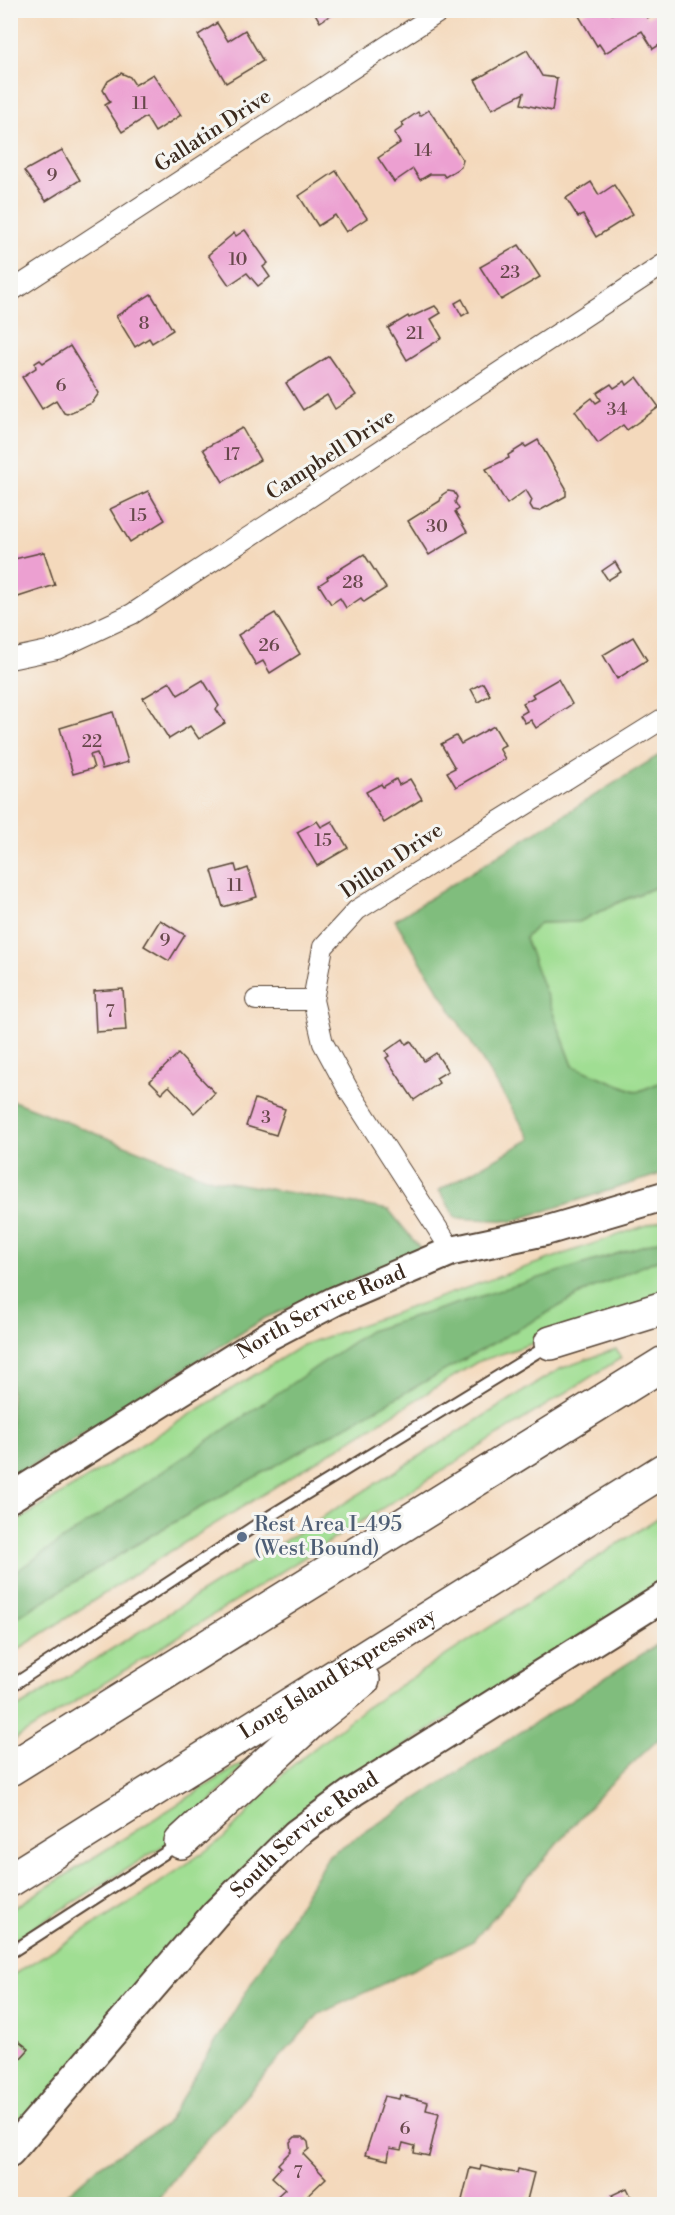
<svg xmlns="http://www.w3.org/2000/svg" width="675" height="2215" font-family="'Libre Bodoni',serif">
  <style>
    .green { fill: #a0de93; stroke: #6e8458; stroke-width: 1.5 }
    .forest { fill: #80bd7d; stroke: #5e744e; stroke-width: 1.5 }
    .building { fill: #eca0d1 }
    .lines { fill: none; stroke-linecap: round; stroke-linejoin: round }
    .lane-casing { stroke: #574436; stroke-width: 14 }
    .street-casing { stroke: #574436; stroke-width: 22 }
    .secondary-casing { stroke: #574436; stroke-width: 32 }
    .highway-casing { stroke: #574436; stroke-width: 36 }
    .lane { stroke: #fff; stroke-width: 10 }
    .street { stroke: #fff; stroke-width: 20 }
    .secondary { stroke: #fff; stroke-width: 28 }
    .highway { stroke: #fff; stroke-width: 33 }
    .service-dot { fill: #5c6f8a; stroke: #f6f6f2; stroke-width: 2 }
    .labels { text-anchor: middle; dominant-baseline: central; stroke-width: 6; stroke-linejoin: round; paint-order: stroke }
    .number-label { font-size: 18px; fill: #67484b }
    .street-label { font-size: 21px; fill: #3b2a1e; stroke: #f6f6f2 }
    .service-label { font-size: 21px; fill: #4e5e75; stroke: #f6f6f2; text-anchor: start }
  </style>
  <rect width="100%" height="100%" fill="#f6f6f2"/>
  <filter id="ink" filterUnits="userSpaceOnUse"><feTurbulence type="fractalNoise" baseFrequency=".0167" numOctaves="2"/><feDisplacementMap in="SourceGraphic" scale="12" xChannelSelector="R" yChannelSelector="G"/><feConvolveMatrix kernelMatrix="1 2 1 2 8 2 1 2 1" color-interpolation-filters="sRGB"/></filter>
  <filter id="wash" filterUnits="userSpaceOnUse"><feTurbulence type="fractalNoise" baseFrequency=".008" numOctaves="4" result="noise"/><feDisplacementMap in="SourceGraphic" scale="24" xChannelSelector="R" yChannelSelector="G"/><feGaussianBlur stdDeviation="1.35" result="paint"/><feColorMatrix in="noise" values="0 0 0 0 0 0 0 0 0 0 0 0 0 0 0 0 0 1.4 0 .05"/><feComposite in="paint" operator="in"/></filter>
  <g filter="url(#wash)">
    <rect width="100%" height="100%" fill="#f4d9bc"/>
    <g class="green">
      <polygon points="664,884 664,1081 637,1092 573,1066 524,938 540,923 579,922 619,902"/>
      <polygon points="664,1219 664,1300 477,1362 150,1564 11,1654 11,1525 303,1345"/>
      <polygon points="616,1349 621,1358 11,1742 11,1712 535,1384 560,1369"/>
      <polygon points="664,1514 664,1583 304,1809 241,1872 11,2137 11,1976 139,1897 224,1838 287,1770 365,1708"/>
      <polygon points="252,1757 179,1836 11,1942 11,1910"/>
    </g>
    <g class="forest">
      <polygon points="664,752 664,884 619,902 579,922 540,923 525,938 573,1066 637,1092 664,1081 664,1173 513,1221 456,1218 439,1190 531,1139 395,920"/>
      <polygon points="11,1100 211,1179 389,1210 422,1251 265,1318 11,1479"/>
      <polygon points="664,1239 664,1257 590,1289 157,1532 11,1621 11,1575 369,1331"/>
      <polygon points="664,1640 664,1734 603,1791 473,1941 319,2014 185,2164 154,2204 56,2204 98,2167 166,2124 329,1855"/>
    </g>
    <g id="blocks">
      <g class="building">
        <polygon points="313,10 338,10 320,22"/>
        <polygon points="589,10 610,10 612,14 619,10 643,10 647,18 657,12 664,25 664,42 653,49 642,31 605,53 599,44 597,46 579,16"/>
        <polygon points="217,23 228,41 245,30 263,61 226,83 198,35"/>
        <polygon points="527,50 542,76 557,78 552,111 521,104 524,93 492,109 475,80"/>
        <polygon points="121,73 130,77 135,85 153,74 181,115 155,132 146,117 122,132 105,105 110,102 103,90 108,81"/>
        <polygon points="429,110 463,160 461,167 445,177 443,174 430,174 420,180 413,169 394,182 378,158 400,143 394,133 404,126 402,123 418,112 420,116"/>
        <polygon points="62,150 80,180 46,201 24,171"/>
        <polygon points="336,171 367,218 346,232 335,215 318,226 299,196"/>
        <polygon points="591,182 599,195 614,185 633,214 596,237 583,215 578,217 566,198"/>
        <polygon points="245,230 268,263 263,267 270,277 258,286 247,273 229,285 208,255 234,233 236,236"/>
        <polygon points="519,245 540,277 501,300 480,267"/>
        <polygon points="151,294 173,330 152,343 149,338 135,347 116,316"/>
        <polygon points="462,299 469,312 462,316 455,303"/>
        <polygon points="435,306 441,313 431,319 442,338 407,360 388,328 408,316 409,318"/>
        <polygon points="70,346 99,393 92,403 67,414 64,413 56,400 42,409 22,377 36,368 35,363 40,360 43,363"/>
        <polygon points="329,356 356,395 335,409 327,395 303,410 286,383"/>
        <polygon points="637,377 659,407 627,430 623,425 598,443 575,411 592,398 596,403 601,400 597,393 611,384 614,388 625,381 627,385"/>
        <polygon points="242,428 260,460 223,482 203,449"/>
        <polygon points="538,440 566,488 566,496 539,511 533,510 530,505 532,500 526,490 507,504 486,469 509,458 508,455 524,445 526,447"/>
        <polygon points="148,491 165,520 130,542 110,509"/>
        <polygon points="448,491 454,492 457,497 455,502 459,509 455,512 467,532 429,555 408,521 440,501 442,495"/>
        <polygon points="44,552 55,585 15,598 10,585 10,560"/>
        <polygon points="364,554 386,588 364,602 361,598 346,608 340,598 331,604 319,585 328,579 327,577"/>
        <polygon points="615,562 621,572 608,580 602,571"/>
        <polygon points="275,613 300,654 270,673 263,661 256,665 238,635"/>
        <polygon points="633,637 647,660 617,679 603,655"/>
        <polygon points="558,679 572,704 536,728 531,720 525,723 520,715 527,711 523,703 534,697 532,694"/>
        <polygon points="203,680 219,706 216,709 225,723 199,739 190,726 169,739 143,698 170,682 178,695"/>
        <polygon points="483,683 490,695 478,702 471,689"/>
        <polygon points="113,712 128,762 102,769 97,753 90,755 94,768 73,774 60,728"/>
        <polygon points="494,726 505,745 499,748 505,759 456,787 447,772 455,768 441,744 456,736 461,744"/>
        <polygon points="396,779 399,785 410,779 422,799 384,823 366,792 381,784 383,787"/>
        <polygon points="317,821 321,827 332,821 348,848 317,866 297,832"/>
        <polygon points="235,865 237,872 248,868 257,897 223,907 212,871"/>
        <polygon points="160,920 185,935 169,961 144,946"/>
        <polygon points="123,989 126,1030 96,1032 94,991"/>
        <polygon points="403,1039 406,1044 411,1041 424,1061 436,1053 448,1071 436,1078 439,1083 414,1100 386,1058 389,1056 386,1051"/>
        <polygon points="178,1054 215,1093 194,1113 169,1086 162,1093 150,1081"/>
        <polygon points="255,1099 285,1109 276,1135 246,1126"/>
        <polygon points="10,2034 29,2049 10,2070"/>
        <polygon points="400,2095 428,2102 426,2110 439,2113 429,2156 414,2153 415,2146 403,2143 401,2150 390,2148 388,2160 365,2155 384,2096 399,2099"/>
        <polygon points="295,2137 303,2137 308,2142 309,2149 303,2154 326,2178 304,2199 306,2202 304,2204 279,2204 274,2199 285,2189 272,2177 281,2167 278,2164 291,2151 290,2142"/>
        <polygon points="481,2166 503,2171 517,2173 518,2169 534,2173 526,2204 461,2204 470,2168 480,2170"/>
        <polygon points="627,2188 635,2204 607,2204 615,2200 612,2195"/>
      </g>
    </g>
  </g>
  <g filter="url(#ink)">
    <use href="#blocks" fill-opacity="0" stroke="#574436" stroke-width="1.5"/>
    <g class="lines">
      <g class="lane-casing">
        <g id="lane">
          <polyline points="10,1687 270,1516 549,1345"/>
          <polyline points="10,1953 179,1844"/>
        </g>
      </g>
      <g class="street-casing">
        <g id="street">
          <polyline points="10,292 442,10"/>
          <polyline points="10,659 57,649 132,614 664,264"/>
          <polyline points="256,1000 313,1000"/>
          <polyline points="452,1251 349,1091 323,1043 313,1000 323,947 357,910 664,718"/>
        </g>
      </g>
      <g class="secondary-casing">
        <g id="secondary">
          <path id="s1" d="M10 1498 270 1335 335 1301 452 1251 545 1231 664 1196"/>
          <path id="s2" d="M10 2152 215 1914 296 1834 353 1792 664 1597"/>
        </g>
      </g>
      <g class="highway-casing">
        <g id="highway">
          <polyline points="551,1343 664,1308"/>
          <polyline points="10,1769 664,1363"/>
          <polyline points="181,1842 313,1720 363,1680"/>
          <path id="s3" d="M10 1880 664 1470"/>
        </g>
      </g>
      <use href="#lane" class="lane"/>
      <use href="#street" class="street"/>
      <use href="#secondary" class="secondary"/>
      <use href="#highway" class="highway"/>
    </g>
  </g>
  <circle class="service-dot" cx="242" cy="1537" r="6"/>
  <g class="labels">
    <g class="number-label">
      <text x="140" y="103">11</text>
      <text x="423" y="150">14</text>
      <text x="52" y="175">9</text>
      <text x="238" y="259">10</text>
      <text x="510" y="272">23</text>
      <text x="144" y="323">8</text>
      <text x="415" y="333">21</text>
      <text x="61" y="385">6</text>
      <text x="617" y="409">34</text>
      <text x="232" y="454">17</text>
      <text x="138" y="515">15</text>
      <text x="437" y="526">30</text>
      <text x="353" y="582">28</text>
      <text x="269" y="645">26</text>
      <text x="92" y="741">22</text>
      <text x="323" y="840">15</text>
      <text x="235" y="885">11</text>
      <text x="165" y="940">9</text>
      <text x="110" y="1011">7</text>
      <text x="266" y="1117">3</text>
      <text x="405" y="2128">6</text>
      <text x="298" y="2172">7</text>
    </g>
    <g class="street-label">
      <text transform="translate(213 131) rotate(-33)">Gallatin Drive</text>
      <text transform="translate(331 455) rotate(-33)">Campbell Drive</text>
      <text transform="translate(392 861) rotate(-34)">Dillon Drive</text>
      <text stroke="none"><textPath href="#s1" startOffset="363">North Service Road</textPath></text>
      <text stroke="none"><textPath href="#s3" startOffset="387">Long Island Expressway</textPath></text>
      <text stroke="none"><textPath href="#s2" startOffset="434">South Service Road</textPath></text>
    </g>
    <g class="service-label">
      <text x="254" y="1525">Rest Area I-495<tspan x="254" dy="24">(West Bound)</tspan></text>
    </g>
  </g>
  <rect width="675" height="2215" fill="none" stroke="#f6f6f2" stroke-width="36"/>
</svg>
